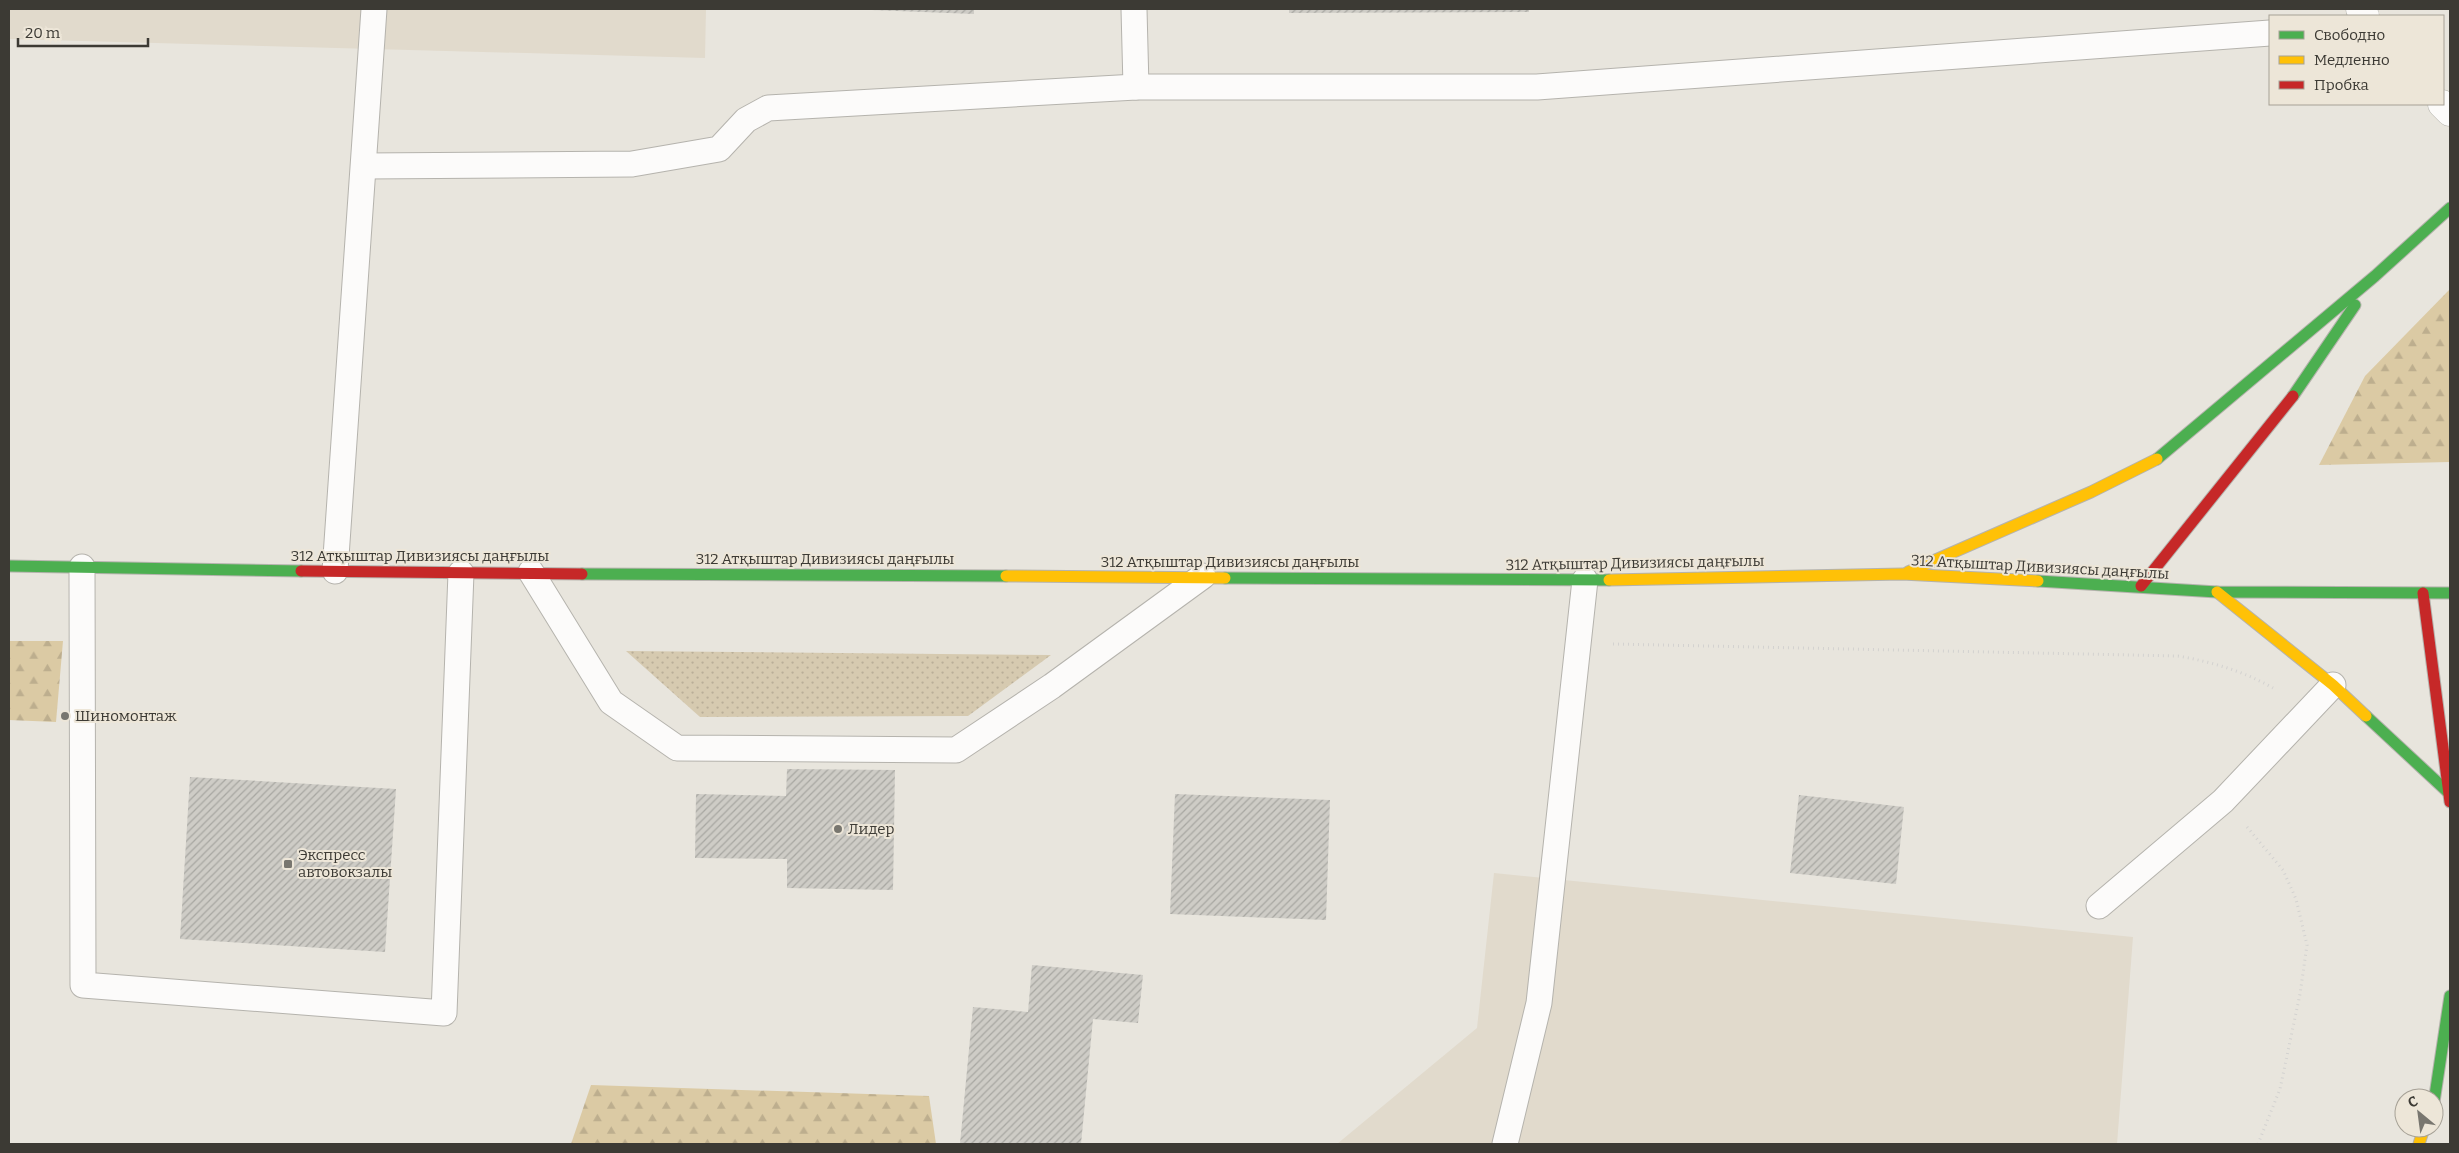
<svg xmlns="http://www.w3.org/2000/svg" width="2459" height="1153" font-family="Bitter,serif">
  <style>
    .built { fill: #e1dacc }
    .grass { fill: url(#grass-dots) }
    .forest { fill: url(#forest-firs) }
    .building { fill: url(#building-hatch) }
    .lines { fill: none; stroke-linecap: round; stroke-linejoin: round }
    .lane-casing { stroke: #b5b3ad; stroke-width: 27 }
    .street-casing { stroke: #b5b3ad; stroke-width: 29 }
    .fast-casing { stroke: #b5b3ad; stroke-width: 13 }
    .slow-casing { stroke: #b5b3ad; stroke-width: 13 }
    .jam-casing { stroke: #b5b3ad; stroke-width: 13 }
    .path { stroke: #d3d2d0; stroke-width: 3; stroke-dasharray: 1 4; stroke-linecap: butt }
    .lane { stroke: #fcfbfa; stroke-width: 25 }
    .street { stroke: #fcfbfa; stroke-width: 28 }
    .fast { stroke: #4caf50; stroke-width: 11 }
    .slow { stroke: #ffc107; stroke-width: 11 }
    .jam { stroke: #c62828; stroke-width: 11 }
    .poi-dot { fill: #78766f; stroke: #ede6d8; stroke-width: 2 }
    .labels { text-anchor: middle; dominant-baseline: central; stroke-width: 4; stroke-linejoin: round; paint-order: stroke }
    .street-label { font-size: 15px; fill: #3c3a34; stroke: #ede6d8 }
    .poi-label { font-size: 15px; fill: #3c3a34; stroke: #ede6d8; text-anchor: start }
  </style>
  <defs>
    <pattern id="grass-dots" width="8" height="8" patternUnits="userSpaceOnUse" patternTransform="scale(1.25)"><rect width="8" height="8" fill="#d6cab0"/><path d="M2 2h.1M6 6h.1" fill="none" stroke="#b9ae98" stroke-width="1.8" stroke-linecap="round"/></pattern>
    <pattern id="forest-firs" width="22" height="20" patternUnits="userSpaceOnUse" patternTransform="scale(1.25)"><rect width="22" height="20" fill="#dbcaa4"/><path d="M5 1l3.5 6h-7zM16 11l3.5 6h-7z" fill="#bdae8e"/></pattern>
    <pattern id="building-hatch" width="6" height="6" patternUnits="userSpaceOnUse" patternTransform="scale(1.25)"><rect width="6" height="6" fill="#ceccc6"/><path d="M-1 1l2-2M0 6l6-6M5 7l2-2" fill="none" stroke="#a8a7a2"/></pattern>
  </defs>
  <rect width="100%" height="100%" fill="#e8e5dd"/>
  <g class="built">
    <polygon points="9,9 706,9 705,58 9,39"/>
    <polygon points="1494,873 2133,937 2117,1144 1337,1144 1477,1028"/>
  </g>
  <polygon class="grass" points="626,651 1051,655 968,716 700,717"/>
  <g class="forest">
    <polygon points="2450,289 2450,462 2319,465 2365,376"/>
    <polygon points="9,641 63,641 56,722 9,720"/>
    <polygon points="591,1085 929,1096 936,1144 571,1144"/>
  </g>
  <g class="building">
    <polygon points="846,9 974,9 974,14"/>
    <polygon points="1289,9 1529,9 1529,12 1289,13"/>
    <polygon points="787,769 895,770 893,890 787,888 787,859 695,858 696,794 786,796"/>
    <polygon points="190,777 396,789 385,952 180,939"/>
    <polygon points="1175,794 1330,800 1326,920 1170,914"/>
    <polygon points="1799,795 1904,807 1896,884 1790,873"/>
    <polygon points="1032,965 1143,975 1138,1023 1093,1019 1081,1144 960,1144 973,1007 1028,1012"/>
  </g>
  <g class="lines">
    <g class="lane-casing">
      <g id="lane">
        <polyline points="1134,9 1136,87"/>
        <polyline points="364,166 632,164 719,149 746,120 768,108 1136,87 1537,87 2270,33"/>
        <polyline points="82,567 83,985 444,1013 461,573"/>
        <polyline points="335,571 374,9"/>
        <polyline points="531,572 611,702 677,748 956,750 1052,686 1203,576"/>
        <polyline points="2099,906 2223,801 2333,685"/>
        <polyline points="1505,1144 1539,1003 1585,580"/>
      </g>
    </g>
    <g class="street-casing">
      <g id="street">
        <polyline points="2360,9 2365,16"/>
        <polyline points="2442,104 2450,112"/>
      </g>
    </g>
    <g class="fast-casing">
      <g id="fast">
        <polyline points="2293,396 2355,305"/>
        <polyline points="2157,459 2375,276 2450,208"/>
        <polyline points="9,566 301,571"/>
        <polyline points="582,574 1006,576"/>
        <polyline points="1225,578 1609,580"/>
        <polyline points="2038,581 2217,592 2450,593"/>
        <polyline points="2366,716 2450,794"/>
        <polyline points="2434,1102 2450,996"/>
      </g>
    </g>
    <g class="slow-casing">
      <g id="slow">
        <polyline points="1908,572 2091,492 2157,459"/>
        <polyline points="1006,576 1225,578"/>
        <polyline points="1609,580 1902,574 2038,581"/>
        <polyline points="2217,592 2333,685 2366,716"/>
        <polyline points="2419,1144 2424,1128"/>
      </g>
    </g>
    <g class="jam-casing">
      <g id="jam">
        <polyline points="301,571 582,574"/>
        <polyline points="2141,586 2293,396"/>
        <polyline points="2423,593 2450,802"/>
      </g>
    </g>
    <g class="path">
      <path d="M1613 644 2178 656C2212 662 2243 671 2273 688"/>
      <polyline points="2247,827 2283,870 2296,899 2307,945 2300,994 2280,1089 2258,1144"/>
    </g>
    <use href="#lane" class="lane"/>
    <use href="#street" class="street"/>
    <use href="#fast" class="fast"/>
    <use href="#slow" class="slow"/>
    <use href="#jam" class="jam"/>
  </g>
  <g class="poi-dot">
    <circle cx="65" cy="716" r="5"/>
    <circle cx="838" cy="829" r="5"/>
    <rect x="283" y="859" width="10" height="10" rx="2.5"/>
  </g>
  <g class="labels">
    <g class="street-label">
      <text x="420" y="556">312 Атқыштар Дивизиясы даңғылы</text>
      <text x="825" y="559">312 Атқыштар Дивизиясы даңғылы</text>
      <text x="1230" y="562">312 Атқыштар Дивизиясы даңғылы</text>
      <text transform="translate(1635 563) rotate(-1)">312 Атқыштар Дивизиясы даңғылы</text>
      <text transform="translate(2040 567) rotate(3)">312 Атқыштар Дивизиясы даңғылы</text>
    </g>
    <g class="poi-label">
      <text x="75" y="716">Шиномонтаж</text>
      <text x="848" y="829">Лидер</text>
      <text x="298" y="855">Экспресс<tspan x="298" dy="17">автовокзалы</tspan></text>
    </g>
  </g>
  <rect width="2459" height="1153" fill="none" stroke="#3c3a34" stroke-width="20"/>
  <rect x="2269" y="15" width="175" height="90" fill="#ede6d8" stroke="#a6a196"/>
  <rect x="2279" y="31" width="25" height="8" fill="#4caf50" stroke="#a6a196"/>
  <text x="2314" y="40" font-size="15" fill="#3c3a34">Свободно</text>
  <rect x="2279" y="56" width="25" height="8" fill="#ffc107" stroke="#a6a196"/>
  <text x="2314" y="65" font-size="15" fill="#3c3a34">Медленно</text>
  <rect x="2279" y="81" width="25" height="8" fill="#c62828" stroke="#a6a196"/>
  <text x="2314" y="90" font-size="15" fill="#3c3a34">Пробка</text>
  <g transform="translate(2419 1113) rotate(331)"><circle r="24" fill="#ede6d8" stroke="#a6a196"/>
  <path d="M0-4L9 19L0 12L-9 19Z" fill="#78766f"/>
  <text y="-8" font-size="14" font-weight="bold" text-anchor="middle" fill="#3c3a34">С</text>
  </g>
  <path d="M18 38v8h130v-8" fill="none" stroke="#3c3a34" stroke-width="2.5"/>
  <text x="25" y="38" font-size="15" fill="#3c3a34" stroke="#ede6d8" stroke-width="4" paint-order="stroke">20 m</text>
</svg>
